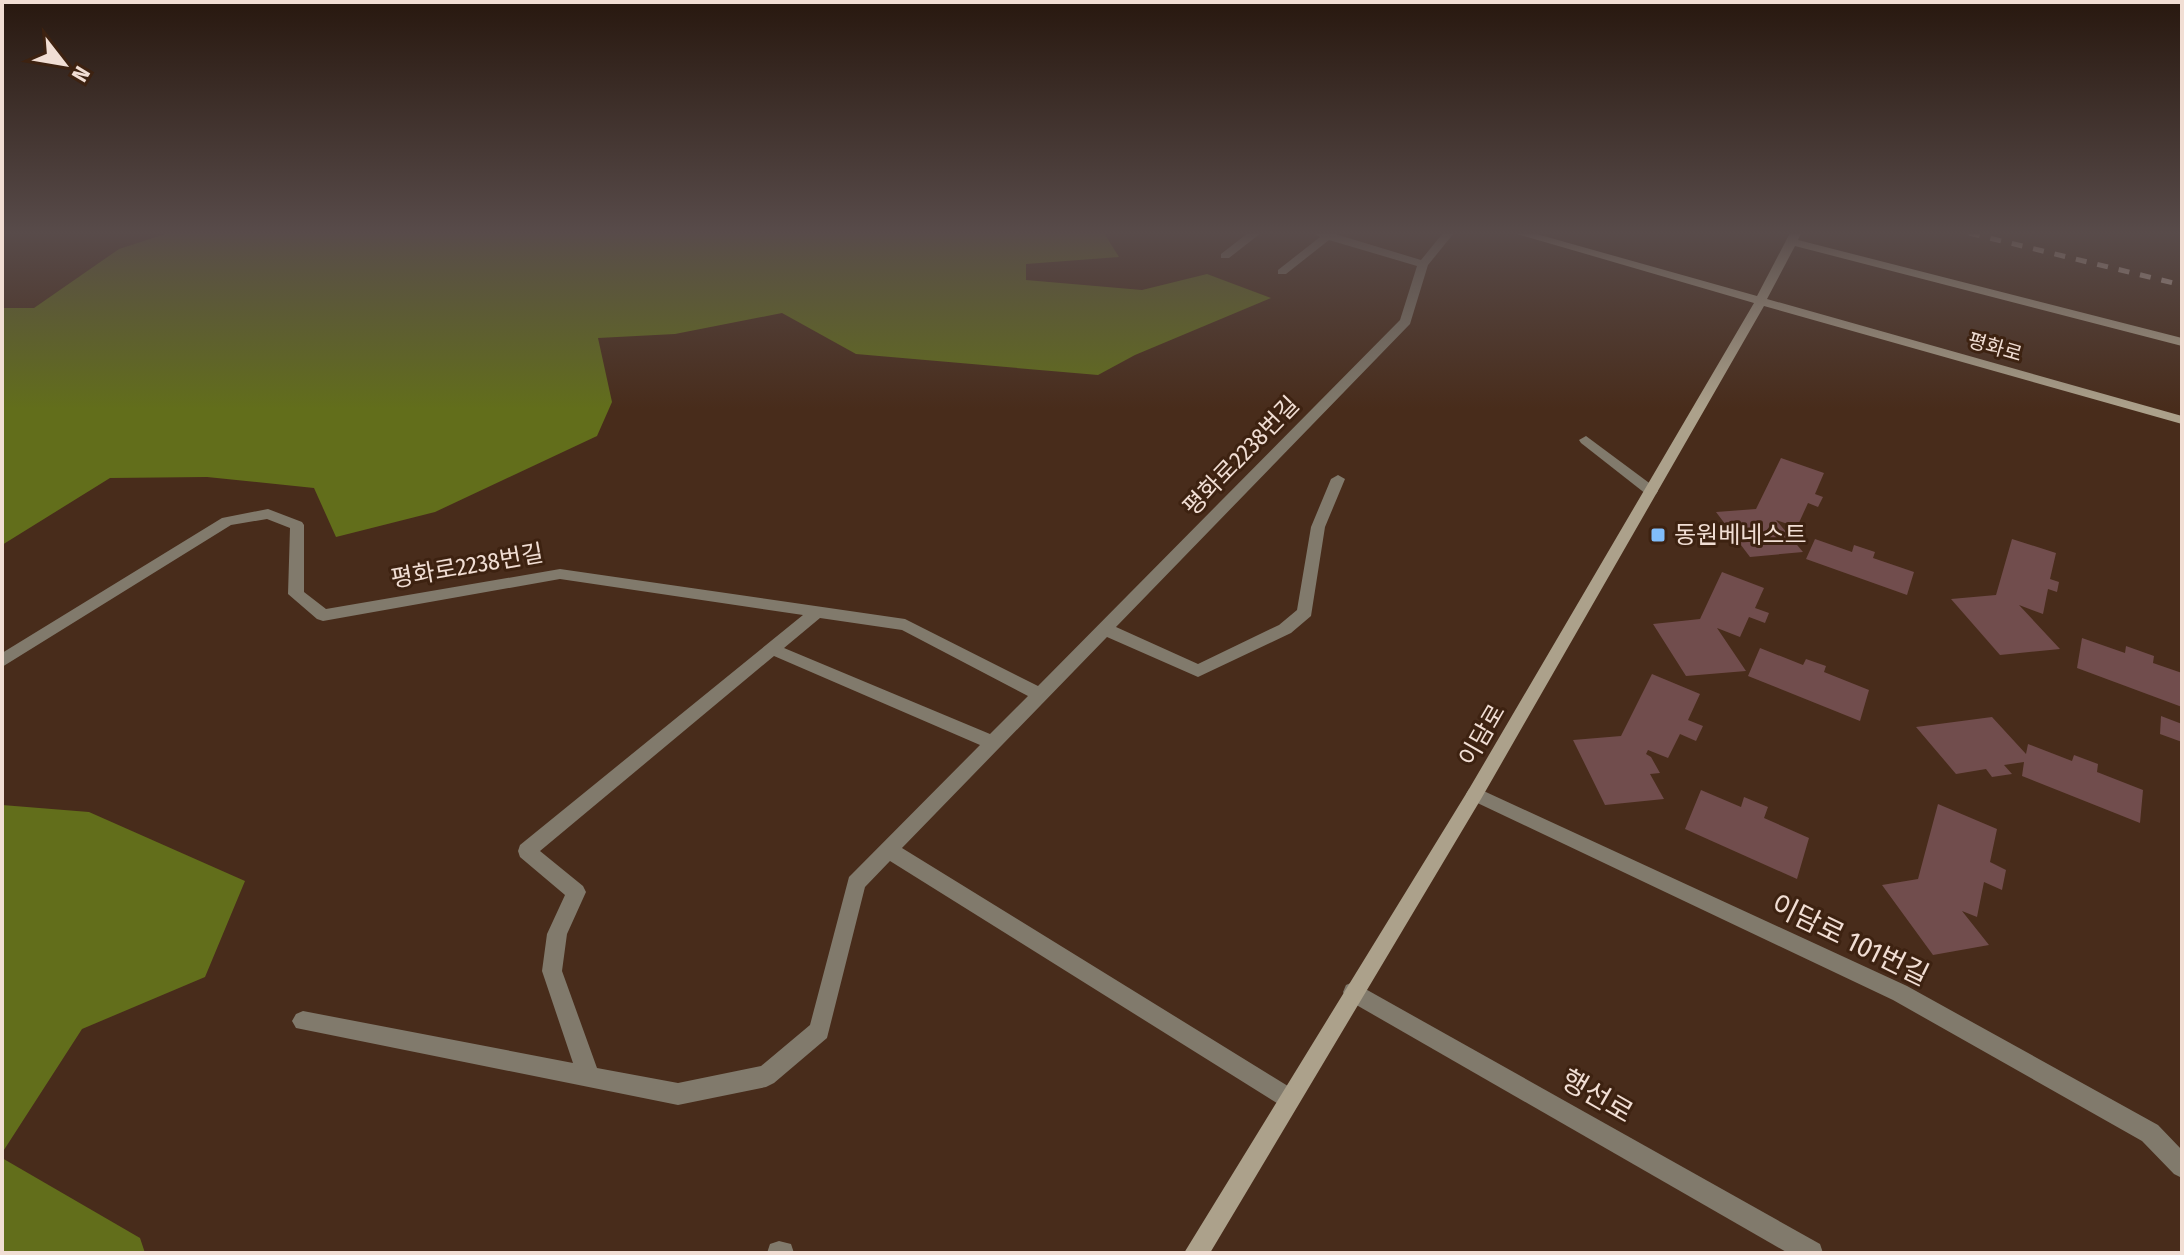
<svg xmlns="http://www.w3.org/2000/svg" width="2184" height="1255" font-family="'Fira Sans Condensed','Noto Sans KR',sans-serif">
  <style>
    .forest { fill: #626e1b }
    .building { fill: #714d4d }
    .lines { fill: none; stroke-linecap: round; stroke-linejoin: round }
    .street { fill: #817a6c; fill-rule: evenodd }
    .secondary { fill: #aca18b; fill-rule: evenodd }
    .rail { stroke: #cfbaaf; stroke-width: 5; stroke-dasharray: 11 11; stroke-linecap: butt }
    .poi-dot { fill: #81bdfa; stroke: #3d2211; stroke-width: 3 }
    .labels { text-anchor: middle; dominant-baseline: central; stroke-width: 6; stroke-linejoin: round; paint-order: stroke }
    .far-street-label { font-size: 20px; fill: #f1ded4; stroke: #3d2211 }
    .street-label { font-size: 24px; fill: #f1ded4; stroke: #3d2211 }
    .poi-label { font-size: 24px; fill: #f1ded4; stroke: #3d2211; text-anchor: start }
    .near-street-label { font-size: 28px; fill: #f1ded4; stroke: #3d2211 }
  </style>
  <rect width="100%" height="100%" fill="#482c1b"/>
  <g class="forest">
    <polygon points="168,233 1104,233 1119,257 1026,264 1026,280 1142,290 1207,274 1271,298 1135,355 1098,375 856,354 782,313 675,334 598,338 612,402 597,436 435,512 336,537 314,488 207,477 110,478 2,545 2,308 34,308 119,249"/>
    <polygon points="2,805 89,812 245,881 205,977 82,1029 2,1153"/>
    <polygon points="2,1158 140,1238 145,1253 2,1253"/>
  </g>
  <g class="building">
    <polygon points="1781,458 1824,473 1815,494 1823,497 1818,507 1808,503 1797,527 1776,520 1803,552 1750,557 1716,512 1756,509"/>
    <polygon points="1815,539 1852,552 1854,545 1875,552 1873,558 1914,572 1907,595 1806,559"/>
    <polygon points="2012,539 2056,553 2050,579 2059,582 2057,592 2048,589 2043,614 2019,605 2060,649 2000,655 1951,599 1996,595"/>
    <polygon points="1722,572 1764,588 1755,608 1769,613 1765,623 1749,617 1740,637 1717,628 1746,671 1686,676 1653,624 1700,619"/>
    <polygon points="2082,638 2125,653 2126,646 2154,656 2153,663 2182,673 2182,707 2077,668"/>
    <polygon points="1760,648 1803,665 1806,659 1826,666 1824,672 1869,690 1860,721 1748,676"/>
    <polygon points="1652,674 1700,694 1688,720 1703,726 1696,741 1680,734 1668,758 1648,750 1646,754 1651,757 1660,773 1650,774 1664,799 1605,805 1573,740 1621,736"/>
    <polygon points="2161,716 2182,724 2182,742 2160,734"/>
    <polygon points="1992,717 2026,754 2028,744 2072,761 2074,755 2098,764 2097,772 2143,790 2140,823 2022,776 2024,762 2004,765 2012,774 1992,777 1986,769 1956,774 1916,727"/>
    <polygon points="1701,790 1741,807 1744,797 1768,807 1764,818 1809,838 1797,879 1685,829"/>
    <polygon points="1938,804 1997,829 1990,862 2006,870 2002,890 1984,882 1977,917 1962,911 1989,945 1933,955 1882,885 1918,879"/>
  </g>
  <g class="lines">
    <g class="street">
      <polygon points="1248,233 1261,233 1229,258 1221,258 1221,254"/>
      <path d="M1314 233H1332L1421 260 1443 233H1454L1428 265 1410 324 1116 627 1198 664 1279 625 1297 610 1311 527 1331 479 1338 475 1345 479 1325 527 1311 616 1291 633 1198 677 1107 637 902 848 1296 1091 1299 1099 1296 1107 1288 1110 890 861 865 887 827 1038 774 1083 766 1087 678 1105 296 1028 292 1021 296 1014 303 1011 573 1063 542 971 547 934 565 895 520 857 518 851 520 845 803 615 560 579 323 621 317 619 288 594 290 528 267 519 231 525 2 667V653L222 518 268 509 302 522 304 525V592L326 609 560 569 905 619 1038 686 1400 320 1417 266 1329 240 1286 274H1278V270L1320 237ZM820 618 902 630 1028 696 990 734 784 648ZM774 656 980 745 849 877 810 1025 761 1066 678 1083 597 1068 562 971 567 934 586 892 583 886 540 851Z"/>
      <polygon points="1586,436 1656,488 1658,491 1656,494 1646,494 1581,443 1579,440"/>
      <polygon points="1475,787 1907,986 2158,1125 2182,1150 2182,1178 2174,1174 2142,1141 1893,1000 1469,799 1466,794 1469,789"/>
      <polygon points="1353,982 1820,1244 1823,1253 1788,1253 1346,999 1343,992 1346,985"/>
      <polygon points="779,1241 791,1244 794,1253 767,1253 770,1244"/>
    </g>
    <polygon class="secondary" points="1514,233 1533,233 1757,296 1790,233 1801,233 1798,240 2182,338 2182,346 1795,246 1767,299 2182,416 2182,424 1764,306 1481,799 1210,1253 1184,1253 1469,789 1754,303"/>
    <polyline class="rail" points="1969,233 2182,285"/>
  </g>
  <linearGradient id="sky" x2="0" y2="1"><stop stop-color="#28180f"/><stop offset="0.57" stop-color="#584b4a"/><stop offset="1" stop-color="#584b4a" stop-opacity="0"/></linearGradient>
  <rect width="2184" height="409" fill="url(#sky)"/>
  <rect class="poi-dot" x="1650" y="527" width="16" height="16" rx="4"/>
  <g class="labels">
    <g class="far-street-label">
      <text transform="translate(1995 347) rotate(16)">평화로</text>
    </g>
    <g class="street-label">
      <text transform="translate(1241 456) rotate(-46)">평화로2238번길</text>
      <text transform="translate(467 566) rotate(-10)">평화로2238번길</text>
      <text transform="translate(1482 735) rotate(-60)">이담로</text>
    </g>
    <g class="poi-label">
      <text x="1674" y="535">동원베네스트</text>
    </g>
    <g class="near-street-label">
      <text transform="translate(1850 940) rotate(26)">이담로 101번길</text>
      <text transform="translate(1597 1096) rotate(30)">행선로</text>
    </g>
  </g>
  <rect width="2184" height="1255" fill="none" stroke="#f1ded4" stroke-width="8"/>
  <g transform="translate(64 64) rotate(121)" stroke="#3d2211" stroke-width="6" paint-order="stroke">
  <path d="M0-6L14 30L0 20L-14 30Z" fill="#f1ded4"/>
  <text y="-12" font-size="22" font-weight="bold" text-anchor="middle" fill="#f1ded4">N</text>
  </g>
</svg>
